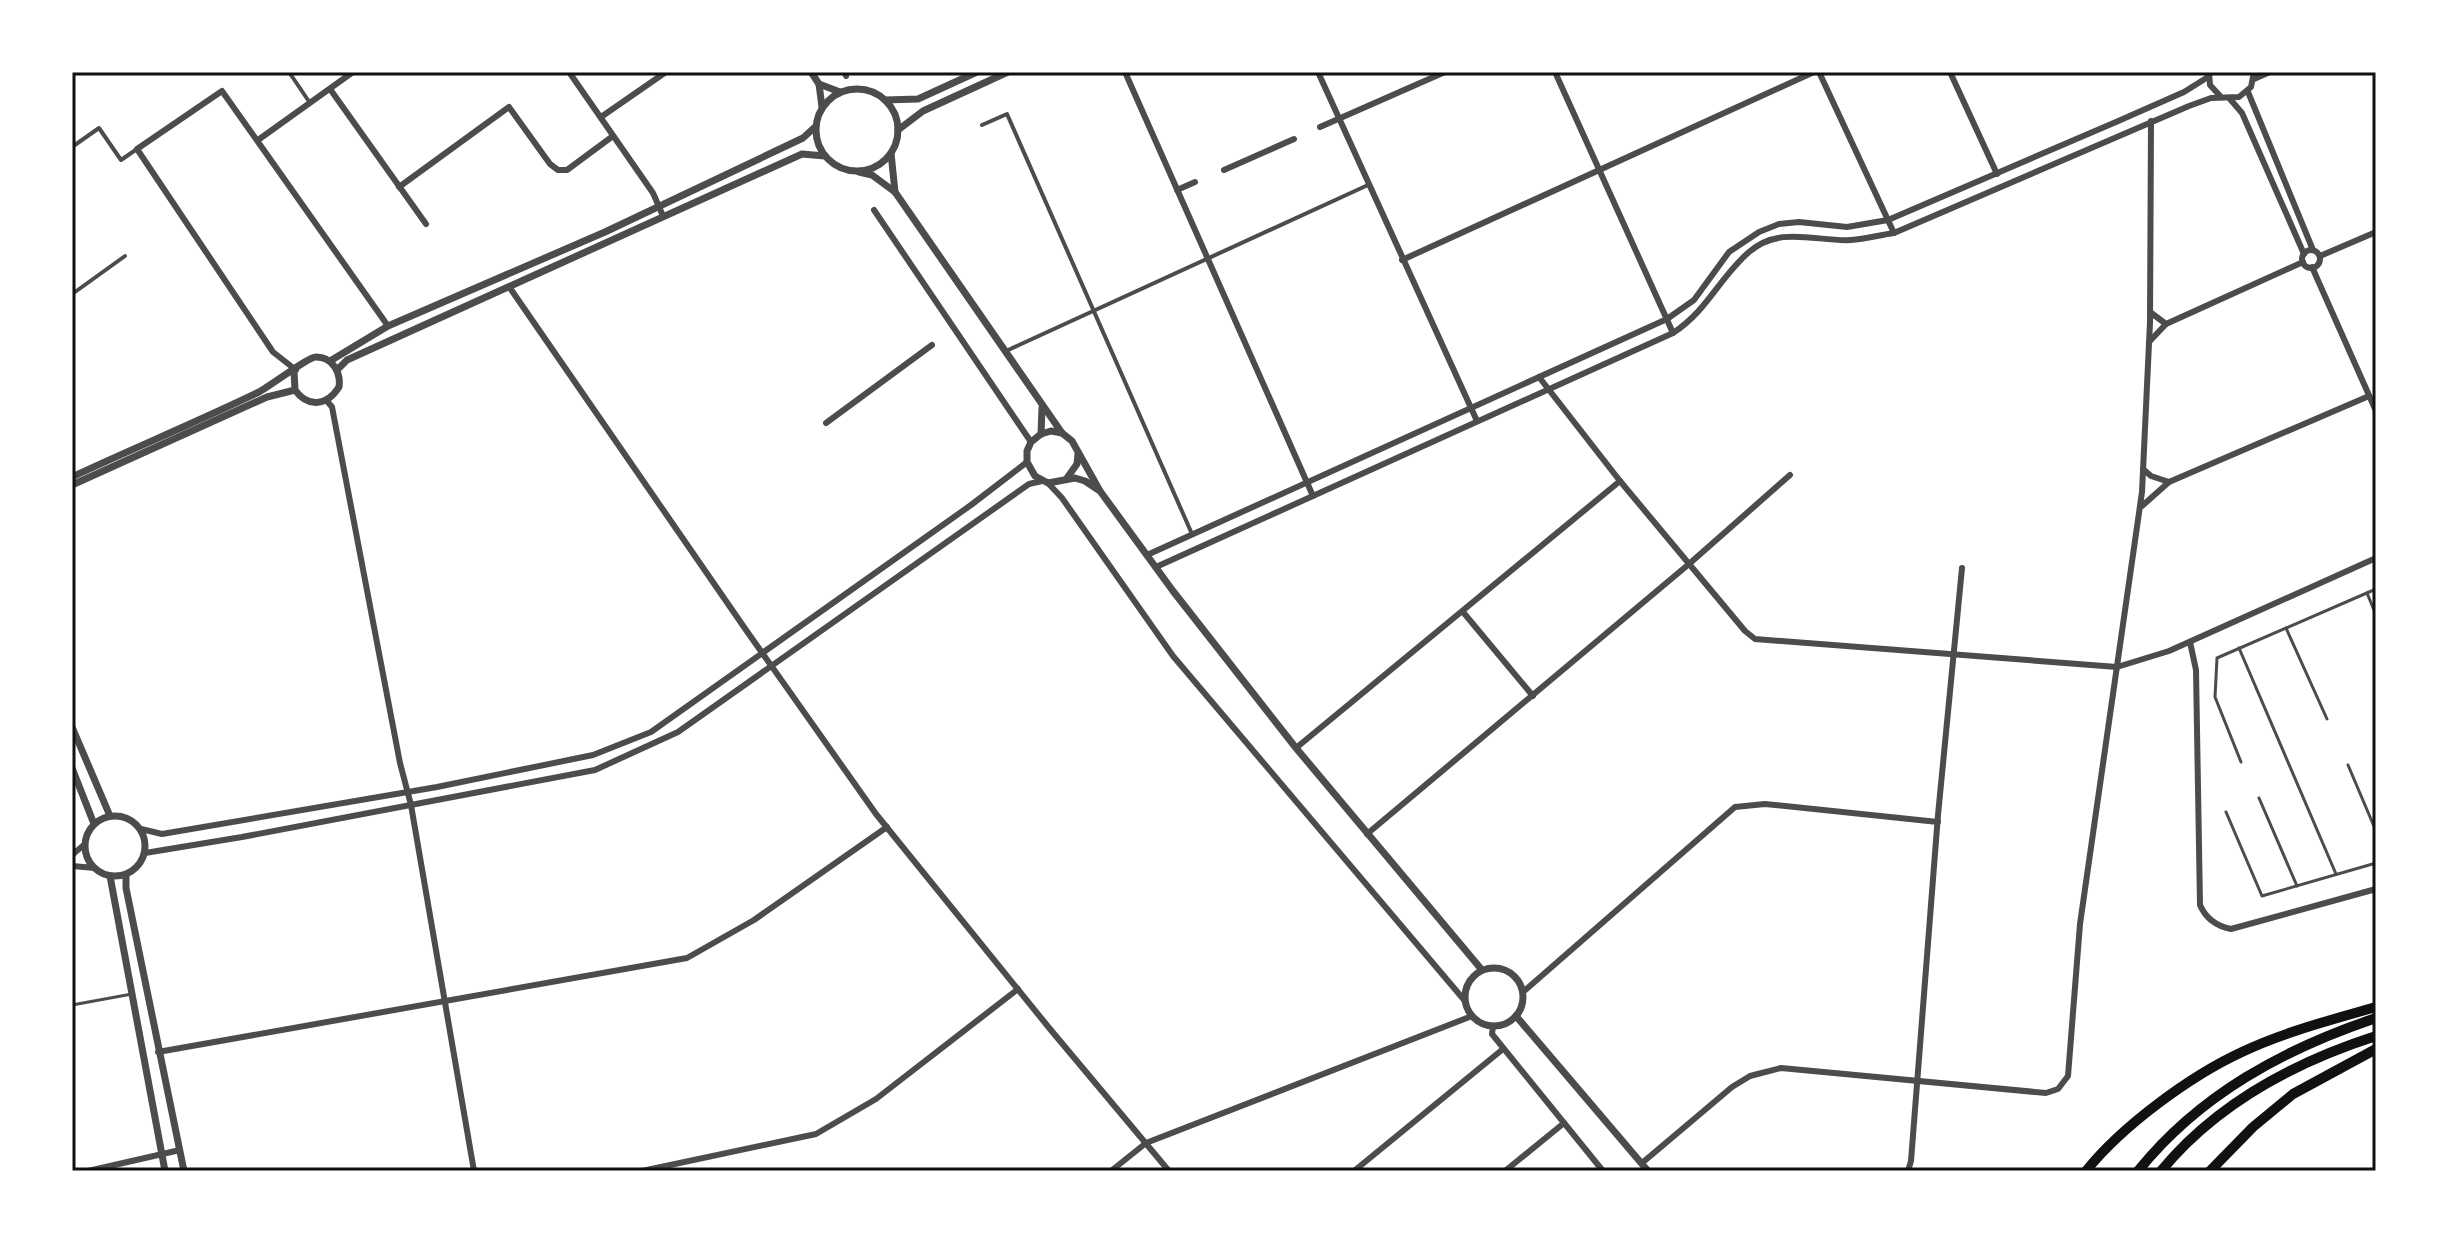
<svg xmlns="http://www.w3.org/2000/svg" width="2448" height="1243" font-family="Commissioner,sans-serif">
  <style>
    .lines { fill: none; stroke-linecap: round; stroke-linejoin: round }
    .service { stroke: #4c4c4c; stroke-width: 3 }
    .pedestrian { stroke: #4c4c4c; stroke-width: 4 }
    .minor { stroke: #4c4c4c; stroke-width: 6 }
    .tertiary { stroke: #4c4c4c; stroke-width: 7 }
    .trunk { stroke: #111; stroke-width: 10 }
    .neatline { fill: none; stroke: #111; stroke-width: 3 }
  </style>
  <rect width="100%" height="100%" fill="#fff"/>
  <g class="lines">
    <g class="service">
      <polyline points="2367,593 2376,615"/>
      <polyline points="2286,628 2327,719"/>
      <polyline points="2239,648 2336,874"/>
      <polyline points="2241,762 2215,697 2217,658 2376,589"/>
      <polyline points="2348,765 2376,831"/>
      <polyline points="2259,798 2297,886"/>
      <polyline points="2226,812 2262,896 2376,863"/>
      <polyline points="72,1005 132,994"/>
    </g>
    <g class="pedestrian">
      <polyline points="289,72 310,103"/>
      <polyline points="982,125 1007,114 1192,534"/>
      <polyline points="72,147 99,128 121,160 137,149"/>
      <polyline points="75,292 125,256"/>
      <polyline points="1006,351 1368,185"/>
    </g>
    <g class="minor">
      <polyline points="569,72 653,193 663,216"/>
      <polyline points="844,72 846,76"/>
      <polyline points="1125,72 1313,496"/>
      <polyline points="1318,72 1477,421"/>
      <polyline points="1555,72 1673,333"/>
      <polyline points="1819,72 1894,233"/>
      <polyline points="1950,72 1997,174"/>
      <polyline points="2209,72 2210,85 2221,97"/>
      <polyline points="2254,79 2270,72"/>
      <polyline points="330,89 426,224"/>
      <polyline points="2248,92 2313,250"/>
      <polyline points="2230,99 2242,113 2304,254"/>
      <polyline points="601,117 666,72"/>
      <polyline points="1320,127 1445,72"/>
      <polyline points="258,140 353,72"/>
      <polyline points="1224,170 1294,139"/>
      <polyline points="399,187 509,107 550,164 558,170 567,170 613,136"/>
      <polyline points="1177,190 1195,182"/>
      <polyline points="874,210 1031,442"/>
      <circle cx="2311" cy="259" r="9"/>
      <polyline points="2320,256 2376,232"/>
      <polyline points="1402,260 1814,72"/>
      <polyline points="2312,267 2376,411"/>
      <polyline points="510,288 746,630 876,814 1050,1029 1169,1171"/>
      <polyline points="2150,312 2166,324 2303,262"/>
      <polyline points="2149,342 2166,324"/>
      <polyline points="296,370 273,352 137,149 222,91 388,326"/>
      <polyline points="1539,377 1620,481 1745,631 1755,639 2117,667 2169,651 2376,558"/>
      <polyline points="327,401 332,407 400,763 411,805 474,1171"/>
      <polyline points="826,423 932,345"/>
      <polyline points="2143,469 2151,476 2169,482 2369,396"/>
      <polyline points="1048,483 1062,498 1173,656 1465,1001"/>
      <polyline points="2142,506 2169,482"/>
      <polyline points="1147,555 1667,319 1694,300 1729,252 1759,232 1779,224 1799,222 1847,227 1888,220 2116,122 2184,92 2208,77"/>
      <path d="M1156 567 1673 333C1708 310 1719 278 1749 252 1780 225 1817 242 1851 240 1865 239 1880 235 1894 233L2189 106 2211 98 2239 97 2251 87 2254 72"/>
      <polyline points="1463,612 1533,696"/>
      <path d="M2190 642 2196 670 2200 905C2206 919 2216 926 2231 929L2376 889"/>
      <polyline points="1296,748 1620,481"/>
      <polyline points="141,829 162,834 437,787 593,755 651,732 971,505 1027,462"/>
      <polyline points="1367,834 1689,564 1790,475"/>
      <polyline points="145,853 242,837 595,770 678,732 1029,484 1042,481"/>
      <polyline points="72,855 85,844"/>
      <polyline points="72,866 95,868"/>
      <polyline points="1523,992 1735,807 1765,804 1938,822"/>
      <polyline points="1493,1026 1492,1034 1603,1171"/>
      <polyline points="158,1052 687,958 754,920 887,827"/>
      <polyline points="1642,1163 1732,1087 1750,1076 1781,1068 2046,1093 2058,1089 2068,1076 2080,924 2142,492 2150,322 2151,121"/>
      <polyline points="88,1171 180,1150"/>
      <polyline points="642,1171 816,1134 876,1099 1018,989"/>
      <polyline points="1111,1171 1146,1143 1472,1016"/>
      <polyline points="1354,1171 1503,1049"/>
      <polyline points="1505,1171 1564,1123"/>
      <polyline points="1908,1171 1911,1161 1938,815 1962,568"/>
    </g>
    <g class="tertiary">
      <polyline points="811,72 819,84 822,107"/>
      <polyline points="819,84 840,92"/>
      <circle cx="857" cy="130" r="41"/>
      <polyline points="885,100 918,99 977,72"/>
      <polyline points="898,130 923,111 1008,72"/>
      <polyline points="891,153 895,192"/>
      <polyline points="859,172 872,175 895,192 1062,433"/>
      <polyline points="330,361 388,326 605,232 803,138 815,127"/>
      <polyline points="337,370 347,360 802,154 825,156"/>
      <polyline points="1041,434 1042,408"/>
      <path d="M72 477C134 448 197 422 259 392 272 385 308 357 316 357 333 357 341 373 339 387 327 406 308 408 295 390L294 371"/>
      <polyline points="1067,478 1077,464 1078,454"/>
      <polyline points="72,485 267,397 295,390"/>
      <polyline points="1100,491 1085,481 1075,478 1048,483 1035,476 1027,462 1027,451 1031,442 1041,434 1051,431 1062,433 1072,441 1100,491 1173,591 1296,748 1482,970"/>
      <polyline points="72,727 110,816"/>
      <polyline points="72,768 94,824"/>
      <circle cx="115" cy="846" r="30"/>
      <polyline points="126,874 126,888 184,1171"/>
      <polyline points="110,876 165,1171"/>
      <circle cx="1494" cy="997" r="29"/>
      <polyline points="1516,1016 1648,1171"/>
    </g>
    <g class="trunk">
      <path d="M2086 1171C2122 1126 2190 1076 2242 1052 2284 1032 2331 1020 2376 1007"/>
      <path d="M2138 1171C2200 1094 2284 1049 2376 1018"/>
      <path d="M2161 1171C2216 1104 2295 1062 2376 1036"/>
      <polyline points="2210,1171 2253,1127 2293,1094 2376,1049"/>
    </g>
  </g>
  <rect width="2448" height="1243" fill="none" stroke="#ffffff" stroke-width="148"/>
  <rect x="74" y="74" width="2300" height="1095" class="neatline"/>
</svg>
